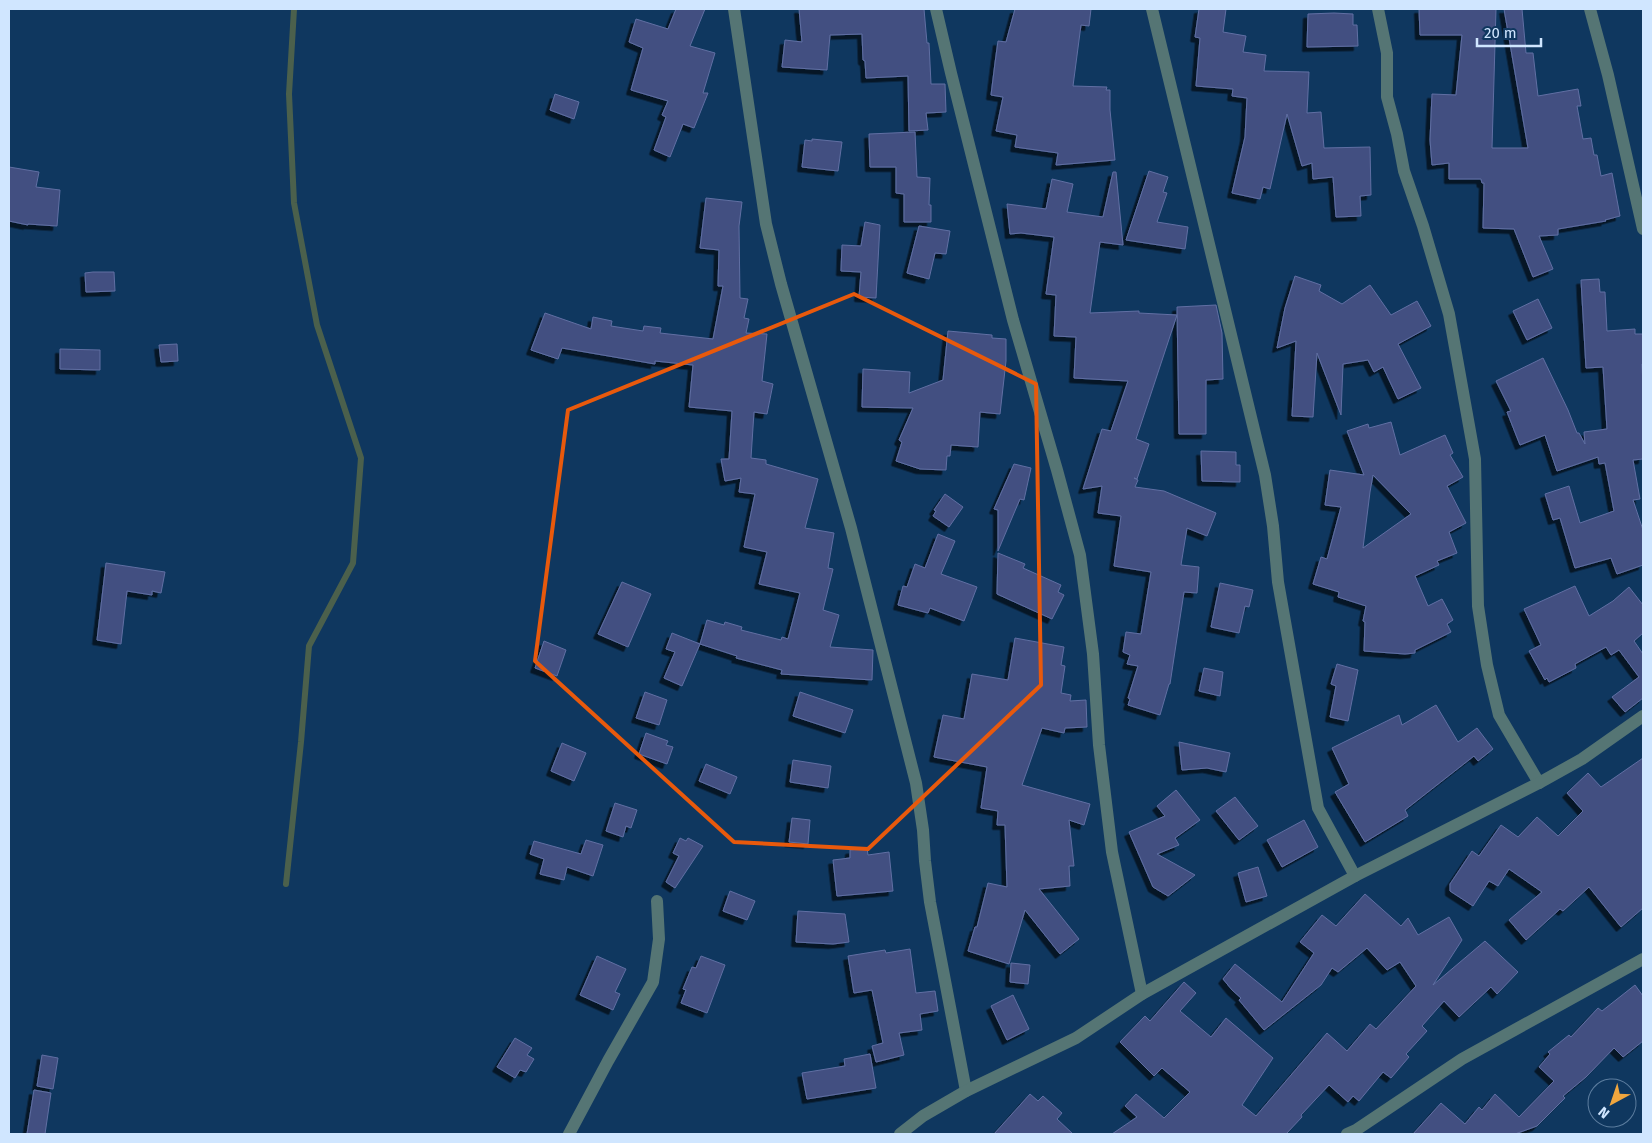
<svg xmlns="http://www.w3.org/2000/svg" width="1652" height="1143" font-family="'Fira Sans',sans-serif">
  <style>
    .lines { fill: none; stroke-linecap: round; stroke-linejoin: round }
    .stream { stroke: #4b604c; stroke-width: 6 }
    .building { fill: #434f81; stroke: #606fa3; fill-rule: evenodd; filter: url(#shadow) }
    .minor { stroke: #557574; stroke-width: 12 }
    .marked { fill: none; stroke: #e8590c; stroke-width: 4; stroke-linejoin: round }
  </style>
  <defs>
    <filter id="shadow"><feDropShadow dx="-4.5" dy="4.5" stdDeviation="0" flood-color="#0009"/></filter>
  </defs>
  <rect width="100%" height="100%" fill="#0f375f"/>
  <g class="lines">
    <polyline class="stream" points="286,884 301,742 309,646 353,563 361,458 317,325 294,203 289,94 294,9"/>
  </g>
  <g class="building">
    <polygon points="676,9 705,9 690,46 715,53 703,93 708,93 694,128 683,124 670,157 654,150 666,117 662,115 668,101 631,90 643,48 629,42 636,19 668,29"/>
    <polygon points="799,9 924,9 927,43 929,43 931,84 945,84 946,112 926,113 928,130 909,131 908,76 866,78 865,61 863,60 862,34 830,35 827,70 782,67 785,40 802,42"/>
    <polygon points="1015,9 1091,9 1089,26 1081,25 1073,86 1107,87 1106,90 1110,90 1110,110 1115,160 1056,165 1058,153 1015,147 1017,135 996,131 1003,97 991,95 995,63 998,41 1006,42"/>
    <polygon points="1199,9 1226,9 1223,32 1246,36 1243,52 1266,55 1264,71 1309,72 1307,113 1321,112 1324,148 1370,147 1371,195 1360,196 1361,216 1336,217 1333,177 1313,179 1312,163 1302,166 1287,114 1270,189 1263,187 1260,199 1232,193 1245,137 1247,98 1232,96 1233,89 1196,86 1200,38 1195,37"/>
    <polygon points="1419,9 1496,9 1492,148 1528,148 1504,9 1522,9 1526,53 1533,53 1538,96 1578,89 1581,106 1577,106 1583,139 1591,138 1594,155 1597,155 1601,176 1612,173 1620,216 1605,220 1606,221 1558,229 1558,235 1539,236 1553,269 1533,277 1514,229 1483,228 1484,183 1482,183 1481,179 1449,179 1449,163 1432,165 1430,140 1432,94 1456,95 1462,35 1420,35"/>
    <polygon points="1334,13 1353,14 1353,25 1357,25 1358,46 1307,47 1308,14"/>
    <polygon points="555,94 579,102 574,119 550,110"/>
    <polygon points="915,132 917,177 930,178 929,205 931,205 931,222 904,222 904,194 896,193 896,167 870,167 869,134"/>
    <polygon points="812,139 842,142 838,171 802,167 805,140 812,141"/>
    <polygon points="9,167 39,172 36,187 60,190 57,226 28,224 28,225 9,221"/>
    <polygon points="1149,171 1168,177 1163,192 1167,193 1157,222 1188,227 1185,249 1126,240"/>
    <polygon points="1113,172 1116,172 1123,245 1100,242 1090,313 1139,311 1139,313 1177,315 1136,439 1149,444 1137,479 1134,478 1138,480 1135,487 1164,491 1216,513 1207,536 1187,528 1181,565 1199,567 1197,593 1184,592 1170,684 1169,684 1160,715 1128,705 1130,699 1128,698 1138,666 1127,664 1130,655 1123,652 1126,632 1141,634 1151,572 1114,566 1121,516 1098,513 1102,486 1083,489 1102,429 1111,431 1128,381 1074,378 1076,337 1054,336 1056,295 1046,294 1054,237 1021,233 1010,234 1007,204 1046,209 1052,179 1073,184 1067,212 1103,217"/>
    <polygon points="706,198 742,202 739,226 740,298 748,299 744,318 749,319 746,333 767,334 762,381 773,384 767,414 754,412 751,458 766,460 766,464 818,479 805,528 834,533 828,568 833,569 823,610 839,615 830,647 873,650 872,680 781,674 782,670 736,658 737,656 700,644 707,620 724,625 725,622 742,627 741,630 781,640 782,637 788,639 800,593 759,584 767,552 744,547 755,494 739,492 741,478 725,481 721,459 729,459 732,411 689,407 693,365 655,361 655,364 562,348 558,359 531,350 545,313 591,329 593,317 612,321 611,326 643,331 644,326 661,328 660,333 713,339 723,286 718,286 719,250 700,248"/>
    <polygon points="865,222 880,225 876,298 859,297 861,272 841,271 842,245 861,246"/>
    <polygon points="919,226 950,231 946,254 935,253 929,279 907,273"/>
    <polygon points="93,272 114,272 115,291 86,292 85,273"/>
    <polygon points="1295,276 1321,285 1319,291 1342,304 1370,285 1391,315 1417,301 1431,326 1398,344 1421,388 1398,399 1383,367 1374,372 1368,360 1343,364 1341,415 1317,353 1313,417 1292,416 1296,341 1277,348 1285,308"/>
    <polygon points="1599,279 1600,292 1605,292 1607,331 1635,329 1635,334 1643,334 1643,364 1642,364 1643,387 1643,459 1633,460 1640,499 1633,500 1643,530 1643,565 1617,574 1611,558 1575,568 1560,518 1553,520 1545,494 1569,486 1580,523 1614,511 1605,463 1599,464 1598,457 1557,471 1545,435 1520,445 1507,412 1511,411 1496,381 1543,358 1568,410 1577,433 1579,433 1585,444 1584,432 1607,429 1603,367 1586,368 1581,280"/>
    <polygon points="1538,299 1552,328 1527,340 1513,311"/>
    <polygon points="1216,305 1222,333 1223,379 1206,380 1206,434 1179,434 1177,307"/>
    <polygon points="948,331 992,335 992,338 1006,339 1006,361 1000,414 980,412 978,447 951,445 950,456 947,456 946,470 920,469 896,461 902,442 899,440 913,408 862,407 863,369 910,372 909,393 943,380"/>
    <polygon points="177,344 178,361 161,362 159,345"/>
    <polygon points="60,349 100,350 100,370 60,369"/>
    <path d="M1391 422 1400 455 1445 435 1453 453 1450 455 1463 477 1447 486 1466 523 1449 532 1457 553 1437 561 1439 565 1415 576 1428 606 1442 599 1453 620 1447 624 1451 632 1415 650V653L1405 654 1364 651 1365 622 1363 621 1366 606 1338 597 1339 592 1313 584 1321 557 1327 559 1341 507 1325 505 1330 470 1364 475 1347 431 1368 424 1369 428ZM1373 475 1411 514 1363 548 1370 492Z"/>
    <polygon points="1201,451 1236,452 1236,465 1240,465 1240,482 1202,481"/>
    <polygon points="1014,464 1031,468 1024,500 1020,499 998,551 998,510 994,509"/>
    <polygon points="945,494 963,507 949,527 933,516 936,511 934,510"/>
    <polygon points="938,534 955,541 941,574 977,587 964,621 930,608 928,613 898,605 903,586 907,587 915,564 925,568"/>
    <polygon points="998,553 1025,564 1023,568 1061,585 1058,592 1064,595 1052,619 997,594"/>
    <polygon points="106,563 165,572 161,593 152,591 152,595 127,591 121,644 97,640"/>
    <polygon points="622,582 651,594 628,647 598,634"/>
    <polygon points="1220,583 1253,590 1249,607 1245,606 1239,633 1211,627"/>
    <polygon points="1575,586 1589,616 1613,601 1629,587 1643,605 1643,633 1634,641 1643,654 1643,698 1625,712 1612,697 1639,677 1619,650 1611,655 1606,647 1575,664 1576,668 1549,682 1547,678 1545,680 1529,651 1541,645 1524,609"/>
    <polygon points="672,633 700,644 682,686 664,678 675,652 666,649"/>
    <polygon points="1015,638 1064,647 1061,665 1065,666 1061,693 1071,695 1070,701 1086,700 1087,727 1065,728 1064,733 1042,728 1022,785 1090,804 1084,825 1069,820 1074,866 1069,866 1070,886 1039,889 1079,939 1060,954 1025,910 1009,964 968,951 975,927 977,927 988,883 1007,887 1005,825 997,825 998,811 981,808 987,767 934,757 943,715 964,719 972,674 1008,680"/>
    <polygon points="544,641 566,650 557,676 535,668"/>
    <polygon points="1337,664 1358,670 1348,721 1330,717 1336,686 1331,684"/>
    <polygon points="1204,668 1223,672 1220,696 1199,691"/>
    <polygon points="645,692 667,700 659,725 636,718"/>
    <polygon points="800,692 853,710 845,733 793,716"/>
    <polygon points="1436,705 1458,742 1477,728 1493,749 1478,761 1474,756 1405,810 1408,816 1365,842 1335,792 1349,784 1332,748 1399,715 1402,725"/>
    <polygon points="646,733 668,741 666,745 673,747 667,764 639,754"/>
    <polygon points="1179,742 1230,753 1226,772 1207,768 1182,770"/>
    <polygon points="562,743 586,753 574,781 551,771"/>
    <polygon points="1643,758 1643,908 1621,927 1589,887 1563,911 1560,909 1526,940 1509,920 1542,892 1509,869 1498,886 1489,881 1473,906 1450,891 1450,884 1472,851 1479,856 1501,825 1518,837 1537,817 1558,836 1583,811 1567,793 1588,773 1601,787"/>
    <polygon points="793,760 831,766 828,788 790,782"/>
    <polygon points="706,764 737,777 730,794 699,781"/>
    <polygon points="1176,790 1200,820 1175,838 1179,845 1157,854 1195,875 1168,896 1153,887 1129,832 1165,816 1157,806"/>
    <polygon points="1235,797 1258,826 1239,840 1216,811"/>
    <polygon points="615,803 637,810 631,828 626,826 623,837 606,831"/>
    <polygon points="792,818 810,820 808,844 789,842"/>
    <polygon points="1304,820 1318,847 1282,867 1267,840"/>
    <polygon points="680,838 686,841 688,838 703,846 675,888 666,882 679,856 673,853"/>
    <polygon points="586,840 603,845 593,876 567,867 564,880 540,874 544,859 530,854 534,841 581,854"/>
    <polygon points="867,848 868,855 889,852 893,891 837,896 833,860 850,858 850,850"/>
    <polygon points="1258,867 1267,896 1246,902 1238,873"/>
    <polygon points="730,891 755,901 747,920 723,911"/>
    <polygon points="1365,894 1401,926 1408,918 1418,935 1449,917 1462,940 1433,985 1485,941 1518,972 1497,994 1491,987 1459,1017 1444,1001 1422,1026 1427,1031 1406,1054 1409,1057 1391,1078 1383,1072 1359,1101 1353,1096 1348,1102 1329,1085 1301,1115 1302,1117 1286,1134 1112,1134 1137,1117 1125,1106 1136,1094 1164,1118 1190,1092 1162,1068 1154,1076 1120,1042 1145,1016 1150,1021 1184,982 1196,993 1180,1011 1211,1037 1226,1018 1273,1058 1242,1105 1256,1116 1327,1033 1347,1051 1370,1024 1376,1029 1416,986 1400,962 1387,970 1367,948 1338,972 1332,968 1321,985 1264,1030 1239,1000 1241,998 1232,990 1223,979 1235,964 1282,1002 1314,953 1300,942 1322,915 1336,926"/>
    <polygon points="798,911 845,914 849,942 833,944 796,942"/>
    <polygon points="910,949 916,993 935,991 938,1011 920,1014 922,1030 899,1033 904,1055 876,1062 872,1046 883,1043 872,990 854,993 848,956 885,950 886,953"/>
    <polygon points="597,956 626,969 615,992 620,994 613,1010 580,995"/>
    <polygon points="701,956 725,965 707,1013 681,1003 686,990 683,989 692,967 696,968"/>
    <polygon points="1011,963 1030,965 1028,984 1010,982"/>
    <polygon points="1635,985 1643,996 1643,1041 1623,1057 1614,1048 1586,1077 1563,1096 1565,1098 1537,1126 1515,1134 1413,1134 1441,1103 1465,1124 1479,1107 1482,1110 1495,1094 1519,1117 1554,1081 1539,1067 1550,1054 1548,1052 1569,1035 1571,1037 1598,1008 1602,1011"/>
    <polygon points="1013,995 1029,1029 1007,1040 991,1006"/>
    <polygon points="515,1038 532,1048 527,1055 534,1059 526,1072 520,1070 515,1078 497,1067"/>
    <polygon points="870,1054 876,1088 807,1099 802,1073 845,1066 844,1059"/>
    <polygon points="42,1055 58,1058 53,1089 37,1086"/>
    <polygon points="34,1090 51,1093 45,1134 27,1134"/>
    <polygon points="1030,1094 1038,1101 1043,1096 1062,1113 1057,1119 1073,1134 994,1134"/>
  </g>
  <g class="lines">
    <g class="minor">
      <polyline points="734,9 766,224 781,284 851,528 916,783 923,830 925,861 930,902 966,1091"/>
      <polyline points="936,9 951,73 1013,320 1057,470 1080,555 1093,654 1099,745 1112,852 1142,994"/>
      <polyline points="1152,9 1265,475 1273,526 1278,582 1318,808 1355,876"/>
      <polyline points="1378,9 1387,53 1387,97 1397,134 1404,171 1423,226 1449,314 1475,459 1478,606 1487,665 1499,715 1539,783"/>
      <polyline points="1590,9 1608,75 1643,229"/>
      <polyline points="569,1134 608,1061 653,982 659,939 657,901"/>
      <polyline points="900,1134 923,1116 966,1091 1076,1038 1142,994 1355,876 1539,783 1582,759 1643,716"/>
      <polyline points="1347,1134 1356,1130 1462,1059 1643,959"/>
    </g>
  </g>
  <path class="marked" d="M854 294 1036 384 1041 685 868 849 734 842 535 661 568 410Z"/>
  <rect width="1652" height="1143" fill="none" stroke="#d0e6ff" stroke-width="20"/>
  <g transform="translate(1612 1103) rotate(220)"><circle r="24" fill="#0f375f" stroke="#5c7d9f"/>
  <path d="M0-4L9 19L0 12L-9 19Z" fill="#f0a63e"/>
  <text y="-8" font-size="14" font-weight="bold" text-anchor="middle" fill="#d0e6ff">N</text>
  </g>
  <path d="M1477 38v8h64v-8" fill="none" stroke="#d0e6ff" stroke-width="2.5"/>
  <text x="1484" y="38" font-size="15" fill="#d0e6ff" stroke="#0f375f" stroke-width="4" paint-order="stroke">20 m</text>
</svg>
